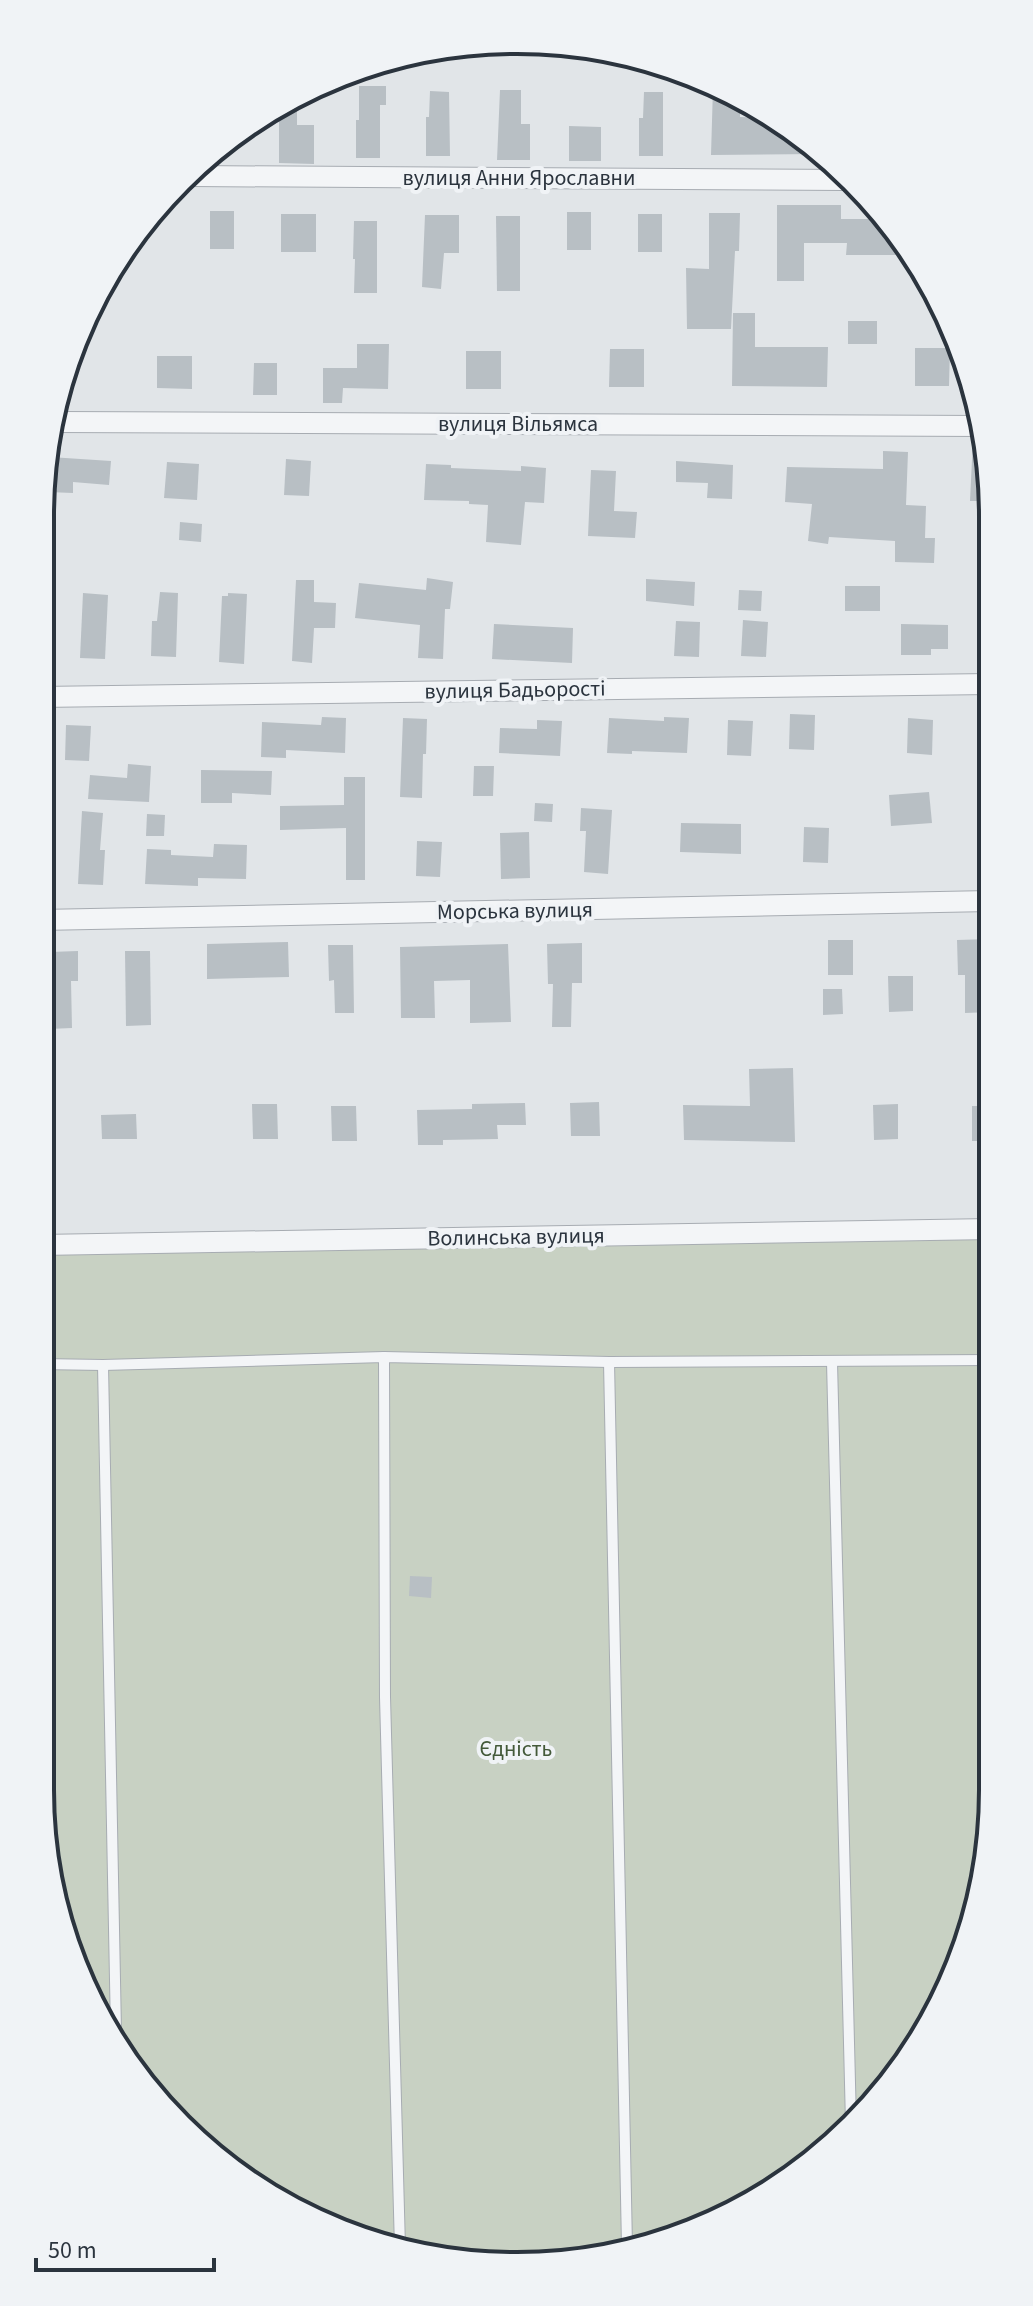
<svg xmlns="http://www.w3.org/2000/svg" width="1033" height="2306" font-family="'Source Sans 3',sans-serif">
  <style>
    .green { fill: #c8d1c3 }
    .building { fill: #b8bfc4 }
    .lines { fill: none; stroke-linecap: round; stroke-linejoin: round }
    .service-casing { stroke: #a7acb2; stroke-width: 12 }
    .minor-casing { stroke: #a7acb2; stroke-width: 22 }
    .service { stroke: #f3f5f7; stroke-width: 10 }
    .minor { stroke: #f3f5f7; stroke-width: 20 }
    .labels { text-anchor: middle; dominant-baseline: central; stroke-width: 8; stroke-linejoin: round; paint-order: stroke }
    .street-label { font-size: 22px; fill: #2b343e; stroke: #f0f3f6 }
    .park-label { font-size: 22px; fill: #435939; stroke: #f0f3f6 }
    .rim { fill: none; stroke: #2b343e; stroke-width: 4 }
  </style>
  <rect width="100%" height="100%" fill="#e1e5e8"/>
  <polygon class="green" points="991,1235 993,1790 968,1943 875,2103 754,2202 579,2262 424,2257 279,2202 158,2103 65,1943 40,1790 40,1252"/>
  <g class="building">
    <polygon points="359,86 386,86 386,105 380,105 380,158 356,158 356,120 359,120"/>
    <polygon points="713,87 740,100 740,117 776,118 782,121 817,154 711,155"/>
    <polygon points="500,90 521,90 521,124 530,124 530,160 497,160"/>
    <polygon points="430,91 449,92 450,156 426,156 426,117 429,117"/>
    <polygon points="644,92 663,92 663,156 639,156 639,118 643,118"/>
    <polygon points="297,96 297,125 314,125 314,164 279,163 279,109"/>
    <polygon points="569,126 601,127 601,161 569,161"/>
    <polygon points="777,205 841,205 841,219 887,219 894,226 911,255 846,255 847,243 804,243 804,281 777,281"/>
    <rect x="210" y="211" width="24" height="38"/>
    <rect x="567" y="212" width="24" height="38"/>
    <polygon points="709,213 740,213 739,251 735,251 731,329 687,329 686,268 709,269"/>
    <rect x="281" y="214" width="35" height="38"/>
    <rect x="638" y="214" width="24" height="38"/>
    <polygon points="425,215 459,215 459,253 444,253 441,289 422,287"/>
    <polygon points="496,216 520,216 520,291 497,291"/>
    <polygon points="354,221 377,221 377,293 354,293 355,259 353,259"/>
    <polygon points="733,313 755,313 755,347 828,347 827,387 732,386"/>
    <rect x="848" y="321" width="29" height="23"/>
    <polygon points="357,344 389,344 388,389 343,388 342,403 323,403 323,368 357,368"/>
    <polygon points="915,348 950,348 949,386 915,386"/>
    <polygon points="610,349 644,349 644,387 609,387"/>
    <rect x="466" y="351" width="35" height="38"/>
    <polygon points="157,356 192,356 192,389 157,388"/>
    <polygon points="254,363 277,363 277,395 253,395"/>
    <polygon points="985,438 989,454 989,501 970,501 973,439"/>
    <polygon points="883,451 908,452 906,505 926,506 925,538 935,538 934,563 895,562 895,541 829,537 828,544 808,541 812,504 785,502 787,467 883,469"/>
    <polygon points="50,457 111,461 109,485 73,482 73,493 48,492"/>
    <polygon points="286,459 311,461 309,496 284,495"/>
    <polygon points="676,461 733,465 732,499 707,498 708,483 676,482"/>
    <polygon points="167,462 199,464 197,500 164,498"/>
    <polygon points="426,464 451,465 451,468 521,471 521,466 546,468 544,503 525,502 521,545 486,542 488,505 469,504 469,501 424,500"/>
    <polygon points="591,470 616,471 614,511 637,512 635,538 588,536"/>
    <polygon points="180,522 202,524 201,542 179,540"/>
    <polygon points="427,578 453,582 450,609 445,609 443,659 418,658 420,625 355,618 359,583 426,590"/>
    <polygon points="646,579 695,582 694,606 646,601"/>
    <polygon points="296,580 314,580 314,602 336,603 335,628 314,628 312,663 292,661"/>
    <rect x="845" y="586" width="35" height="25"/>
    <polygon points="739,590 762,591 761,611 738,610"/>
    <polygon points="160,592 178,593 176,657 151,656 152,621 157,621"/>
    <polygon points="83,593 108,595 105,659 80,658"/>
    <polygon points="228,593 247,594 244,664 219,662 222,596 228,596"/>
    <polygon points="743,620 768,622 766,657 741,656"/>
    <polygon points="676,621 700,622 699,657 674,656"/>
    <polygon points="494,624 573,628 572,663 492,659"/>
    <polygon points="901,624 948,625 948,649 931,649 931,655 901,655"/>
    <polygon points="790,714 815,715 814,750 789,749"/>
    <polygon points="322,717 346,718 345,753 286,750 286,758 261,757 262,722 321,725"/>
    <polygon points="664,717 689,718 687,753 632,751 632,754 607,753 609,718 664,721"/>
    <polygon points="403,718 427,719 426,754 423,754 422,798 400,797"/>
    <polygon points="908,718 933,720 932,755 907,753"/>
    <polygon points="537,720 562,721 560,756 499,753 500,728 537,729"/>
    <polygon points="728,720 753,721 751,756 727,755"/>
    <polygon points="66,725 91,726 89,761 65,760"/>
    <polygon points="128,764 151,766 149,802 88,799 90,775 127,778"/>
    <polygon points="474,766 494,766 493,796 473,796"/>
    <polygon points="201,770 272,771 271,795 232,793 232,803 201,803"/>
    <polygon points="344,777 365,777 365,880 346,880 346,828 280,830 280,806 344,805"/>
    <polygon points="929,792 932,823 891,826 889,795"/>
    <polygon points="535,803 553,804 552,822 534,821"/>
    <polygon points="581,808 612,810 608,874 584,872 586,831 580,831"/>
    <polygon points="82,811 103,813 100,850 105,850 103,885 78,884"/>
    <polygon points="147,814 165,815 164,836 146,836"/>
    <polygon points="681,823 741,824 741,854 680,852"/>
    <polygon points="804,827 829,828 828,863 803,862"/>
    <polygon points="529,832 530,878 501,879 500,833"/>
    <polygon points="417,841 442,842 440,877 416,876"/>
    <polygon points="214,844 247,845 246,879 198,878 198,886 145,884 147,849 171,850 171,855 213,857"/>
    <polygon points="990,939 991,1012 965,1013 965,975 958,975 957,940"/>
    <rect x="828" y="940" width="25" height="35"/>
    <polygon points="288,942 289,977 207,979 207,944"/>
    <polygon points="582,943 582,983 572,983 571,1027 552,1027 553,984 548,984 547,944"/>
    <polygon points="508,944 511,1022 470,1023 470,980 434,981 435,1018 401,1018 400,947"/>
    <polygon points="328,945 353,945 354,1013 335,1013 334,980 329,981"/>
    <polygon points="78,951 78,981 71,981 72,1028 49,1029 48,1008 51,1008 50,952"/>
    <polygon points="125,951 150,951 151,1025 126,1026"/>
    <polygon points="888,976 913,976 913,1011 889,1012"/>
    <polygon points="823,989 842,989 843,1014 823,1015"/>
    <polygon points="793,1068 795,1142 684,1140 683,1105 750,1106 749,1069"/>
    <polygon points="599,1102 600,1136 571,1136 570,1103"/>
    <polygon points="525,1103 526,1125 497,1125 498,1139 443,1140 443,1145 418,1145 417,1110 472,1109 472,1104"/>
    <polygon points="252,1104 277,1104 278,1139 253,1139"/>
    <polygon points="898,1104 898,1139 874,1140 873,1105"/>
    <polygon points="331,1106 356,1106 357,1141 332,1141"/>
    <rect x="972" y="1106" width="19" height="35"/>
    <polygon points="136,1114 137,1139 102,1139 101,1115"/>
    <polygon points="410,1576 432,1577 431,1598 409,1596"/>
  </g>
  <g class="lines">
    <g class="service-casing">
      <g id="service">
        <polyline points="478,43 535,48"/>
        <polyline points="384,1357 385,1697 400,2248"/>
        <polyline points="609,1362 627,2246"/>
        <polyline points="832,1362 851,2123"/>
        <polyline points="40,1364 103,1365 384,1357 609,1362 992,1360"/>
        <polyline points="103,1365 116,2031"/>
      </g>
    </g>
    <g class="minor-casing">
      <g id="minor">
        <polyline points="193,176 845,180"/>
        <polyline points="56,422 981,426"/>
        <polyline points="40,697 990,684"/>
        <polyline points="40,920 990,901"/>
        <polyline points="40,1245 991,1229"/>
      </g>
    </g>
    <use href="#service" class="service"/>
    <use href="#minor" class="minor"/>
  </g>
  <g class="labels">
    <g class="street-label">
      <text x="519" y="178">вулиця Анни Ярославни</text>
      <text x="518" y="424">вулиця Вільямса</text>
      <text transform="translate(515 690) rotate(-1)">вулиця Бадьорості</text>
      <text transform="translate(515 911) rotate(-1)">Морська вулиця</text>
      <text transform="translate(516 1237) rotate(-1)">Волинська вулиця</text>
    </g>
    <g class="park-label">
      <text x="516" y="1749">Єдність</text>
    </g>
  </g>
  <path d="M0 0H1033V2306H0ZM516 54H517A462 462 0 0 1 979 516V1790A462 462 0 0 1 517 2252H516A462 462 0 0 1 54 1790V516A462 462 0 0 1 516 54Z" fill="#f0f3f6" fill-rule="evenodd"/>
  <path class="rim" d="M516 54H517A462 462 0 0 1 979 516V1790A462 462 0 0 1 517 2252H516A462 462 0 0 1 54 1790V516A462 462 0 0 1 516 54Z"/>
  <path d="M36 2258v12h178v-12" fill="none" stroke="#2b343e" stroke-width="4"/>
  <text x="48" y="2258" font-size="24" fill="#2b343e" stroke="#f0f3f6" stroke-width="6" paint-order="stroke">50 m</text>
</svg>
